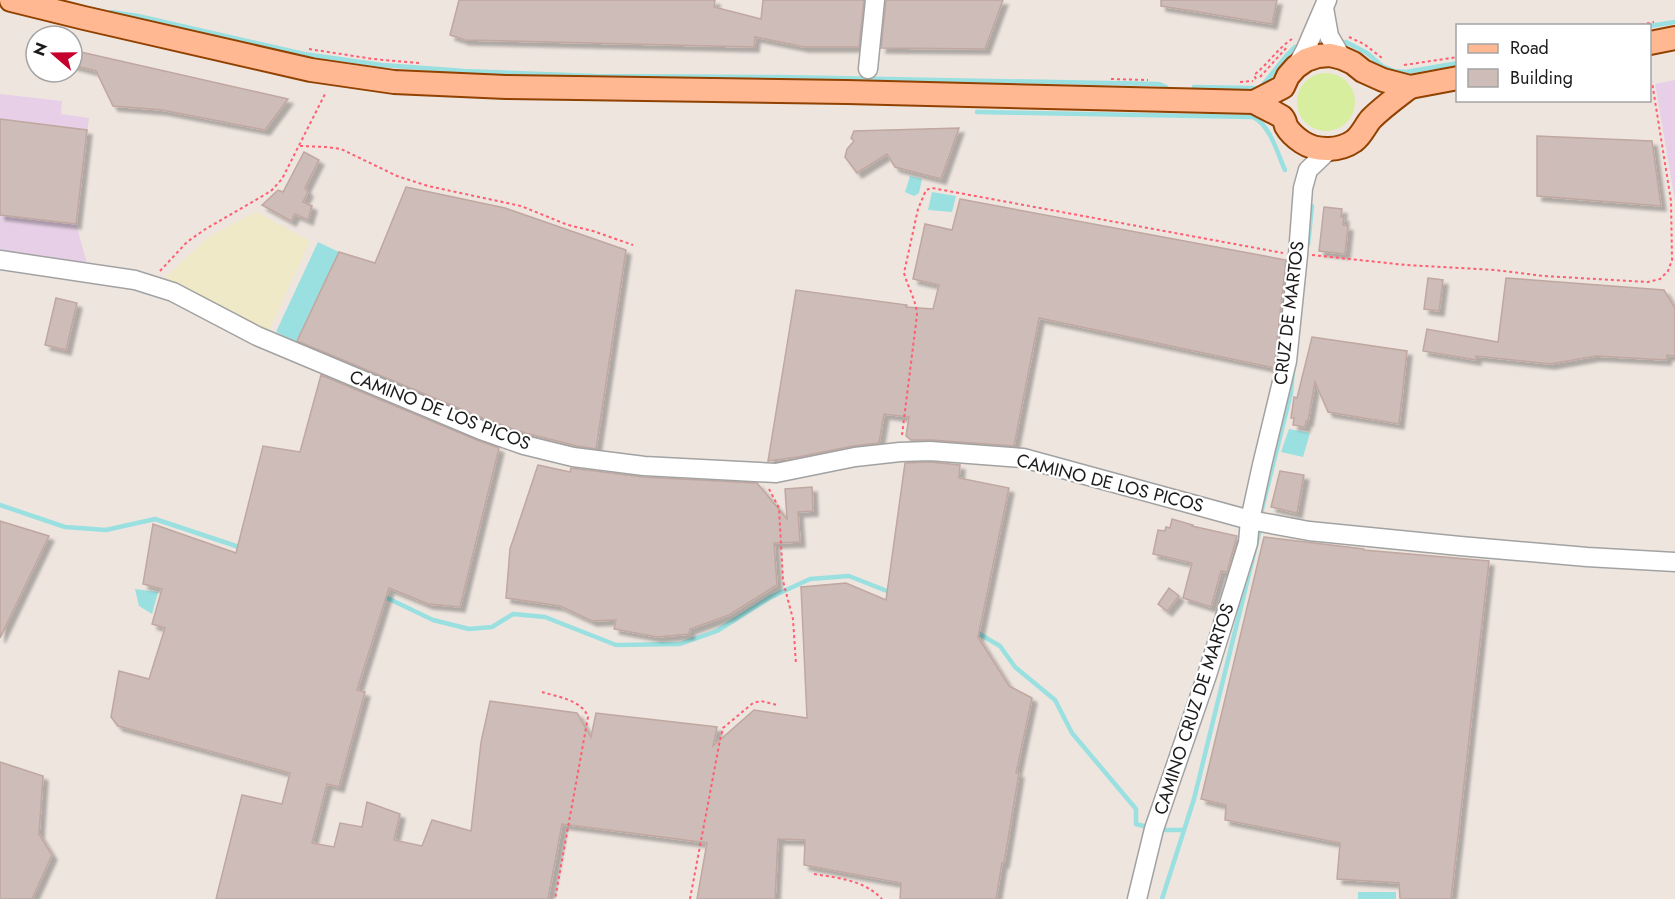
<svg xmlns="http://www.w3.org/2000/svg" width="1675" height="899" font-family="Jost,sans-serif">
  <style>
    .industrial { fill: #e7d0e7 }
    .farmland { fill: #efe9c7 }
    .grass { fill: #d7ee9f }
    .water { fill: #9ae0e0 }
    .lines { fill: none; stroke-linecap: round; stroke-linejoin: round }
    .stream { stroke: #9ae0e0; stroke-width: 4.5 }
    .building { fill: #cdbcb8; stroke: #c0a7a0; stroke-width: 1.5; filter: url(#shadow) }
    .minor-casing { stroke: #a2a2a2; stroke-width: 21 }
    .major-casing { stroke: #914100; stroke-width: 26 }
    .path { stroke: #ff5e71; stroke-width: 2; stroke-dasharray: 3 3; stroke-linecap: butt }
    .minor { stroke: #fff; stroke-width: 18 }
    .major { stroke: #ffb892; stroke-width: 22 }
    .labels { text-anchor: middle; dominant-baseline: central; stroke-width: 4.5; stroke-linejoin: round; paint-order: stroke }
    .street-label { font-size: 18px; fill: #1b1b1b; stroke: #fff }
  </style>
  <defs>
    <filter id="shadow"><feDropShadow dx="5" dy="5" stdDeviation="1.5" flood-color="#0004"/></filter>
  </defs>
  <rect width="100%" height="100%" fill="#eee5df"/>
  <g class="industrial">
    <polygon points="1675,80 1675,201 1655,84"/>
    <polygon points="0,94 62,101 61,114 89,118 76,224 87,263 0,254"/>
  </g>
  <polygon class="farmland" points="256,212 310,241 268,333 165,277 210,236"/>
  <circle class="grass" cx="1326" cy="102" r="29"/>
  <g class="water">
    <polygon points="910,176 922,179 919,193 914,196 905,192"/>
    <polygon points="932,192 956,196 952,212 928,210"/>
    <polygon points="318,242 339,252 296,342 276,332"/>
    <polygon points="1289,429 1310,433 1303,457 1281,452"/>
    <polygon points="135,589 158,592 152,614 139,606"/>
    <rect x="1358" y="892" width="38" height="7"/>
  </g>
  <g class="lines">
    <g class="stream">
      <polyline points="111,12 138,16 304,54 382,65 465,71 595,76 781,77 1159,84 1166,87"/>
      <polyline points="1650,26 1675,22"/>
      <polyline points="1346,42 1367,53 1382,66 1394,71 1406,72 1458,63"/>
      <polyline points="1262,86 1287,55 1295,47"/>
      <polyline points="1194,87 1253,88"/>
      <path d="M977 112 1253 117C1271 126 1277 153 1285 170"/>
      <polyline points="1308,245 1312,206"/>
      <polyline points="0,505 65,527 106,530 155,519 242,548"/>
      <polyline points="1262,517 1262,509 1291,393 1293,370"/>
      <polyline points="381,595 433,620 469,629 492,627 513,614 545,617 616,645 680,644 717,631 771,597 810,579 849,576 892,593"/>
      <polyline points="976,632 1000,646 1015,667 1055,700 1072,733 1136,809 1136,824 1147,827"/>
      <polyline points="1160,830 1184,830"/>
      <polyline points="1162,899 1194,799 1261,525"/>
    </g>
  </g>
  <g class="building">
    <polygon points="459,0 715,0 714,7 761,19 763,0 864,0 859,47 804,47 755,37 754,47 465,40 450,35"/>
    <polygon points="886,0 1003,0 985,49 881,48"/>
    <polygon points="1161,0 1277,0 1272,24 1161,6"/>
    <polygon points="72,50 288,99 265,130 162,110 113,106 96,71 72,65"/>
    <polygon points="0,119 87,130 76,224 0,215"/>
    <polygon points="959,128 941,179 895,167 887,154 857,173 845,157 847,149 854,141 851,138 854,131"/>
    <polygon points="1537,136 1652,141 1661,206 1537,196"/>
    <polygon points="304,152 319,160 305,188 308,192 303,202 312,206 308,220 295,214 291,221 262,205 278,190 283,192"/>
    <polygon points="406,187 505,208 626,250 596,449 577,446 525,433 485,419 297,341 339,252 375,263"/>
    <polygon points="960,199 1286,260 1274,368 1039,318 1014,446 931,440 911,440 906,436 909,417 884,414 879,443 853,446 798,457 768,461 796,290 907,305 906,307 933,309 939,285 913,279 925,224 952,230"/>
    <polygon points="1324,207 1342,209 1341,217 1344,217 1343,225 1348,226 1345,254 1319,251"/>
    <polygon points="1428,278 1443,280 1439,311 1424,309"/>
    <polygon points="1506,278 1664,290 1675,308 1675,356 1667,355 1666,360 1596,356 1550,364 1476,356 1476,360 1423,351 1427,329 1498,342"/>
    <polygon points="56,298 77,303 66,350 45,345"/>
    <polygon points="1312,337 1407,351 1399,424 1328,412 1315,382 1308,421 1306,421 1305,427 1293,425 1294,418 1291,418 1294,397 1297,398"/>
    <polygon points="321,375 477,440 499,448 460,607 428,604 389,588 357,690 365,692 339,787 327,784 312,843 334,847 340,823 362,827 367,802 400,814 394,840 422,846 432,820 471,831 481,742 490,701 577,713 591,737 596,713 717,727 713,746 754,710 807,718 801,587 846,583 886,600 905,463 930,462 960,465 959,478 1009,488 978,637 1009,686 1032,698 1016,773 1019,773 1004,863 1002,863 996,899 900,899 901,883 804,865 805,840 778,839 775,899 697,899 707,843 562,824 548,899 216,899 242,795 282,804 290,773 118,726 111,717 119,671 149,679 165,628 152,624 162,589 143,584 153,524 236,553 263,446 300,452"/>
    <polygon points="538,465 570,472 571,468 643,477 757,483 787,519 785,489 812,487 813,511 798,512 800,542 774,543 777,585 729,615 690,629 689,634 657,637 614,629 616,620 592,621 560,606 506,598 510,549"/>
    <polygon points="1280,471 1304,475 1297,513 1271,507"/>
    <polygon points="1172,519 1193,525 1192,526 1237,536 1227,572 1221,571 1211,607 1183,598 1192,563 1153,554 1158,530 1165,531 1166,527 1170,528"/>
    <polygon points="0,521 49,536 0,638"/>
    <polygon points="1264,537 1364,549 1364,550 1489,561 1451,899 1400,899 1399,883 1337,879 1340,843 1225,820 1226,805 1201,799"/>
    <polygon points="1169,588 1179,596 1167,611 1158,604"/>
    <polygon points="0,762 43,776 39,834 52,855 32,899 0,899"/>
  </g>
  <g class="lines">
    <g class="minor-casing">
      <g id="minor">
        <polyline points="1324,8 1329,36 1342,58"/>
        <polyline points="1296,67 1305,51 1327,0"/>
        <polyline points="868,69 875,0"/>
        <polyline points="0,260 135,280 173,292 257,336 481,430 524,445 573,457 644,466 776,473 855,457 900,452 930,451 1023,458 1250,520 1309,531 1460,546 1587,557 1675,562"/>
        <polyline points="1137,899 1154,829 1207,675 1248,543 1250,520 1262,465 1287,361 1298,255 1303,188 1308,170 1330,149"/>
      </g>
    </g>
    <g class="major-casing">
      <g id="major">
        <path d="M11 0 84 18 311 70 394 82 506 87 847 92 1254 102C1259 105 1280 115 1282 117 1285 120 1285 123 1286 126 1290 133 1296 138 1302 142 1317 152 1340 151 1354 141 1362 135 1365 126 1371 119 1383 107 1397 97 1410 87"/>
        <polyline points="1650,43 1675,38"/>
        <polyline points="1254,102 1283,87 1288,76 1296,67 1306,60 1318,56 1330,55 1342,58 1353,63 1363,71 1383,80 1410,87 1458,78"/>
      </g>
    </g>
    <g class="path">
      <polyline points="1635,26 1654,22"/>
      <polyline points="1349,37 1364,44 1382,58"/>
      <polyline points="309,49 373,59 419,63"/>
      <polyline points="1404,65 1458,57"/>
      <polyline points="1260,77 1288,46"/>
      <polyline points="1111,79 1148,80"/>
      <path d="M1256 79 1254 75C1268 64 1278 48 1292 39"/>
      <polyline points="1240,82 1253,81"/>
      <polyline points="300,146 326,147 341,149 397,176 428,186 521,206 568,225 593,231 633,245"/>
      <polyline points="1312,255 1406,265 1495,270 1544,276 1648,282 1660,279 1668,271 1672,260 1671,201 1652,82"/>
      <polyline points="160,271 187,242 204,230 271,191 282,179 326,92"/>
      <path d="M902 435 917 315C916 299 908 288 904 273L918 209 926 190 932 188 1283 253"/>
      <polyline points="769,489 779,508 783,581 793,619 796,665"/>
      <path d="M542 692C558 697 582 700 588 717L555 899"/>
      <path d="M814 874C838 878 864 880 882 899"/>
      <polyline points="690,899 720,740 723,728 753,703 761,701 777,705"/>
    </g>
    <use href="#minor" class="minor"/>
    <use href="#major" class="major"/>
  </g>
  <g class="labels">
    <g class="street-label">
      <text transform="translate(1289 313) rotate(-83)">CRUZ DE MARTOS</text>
      <text transform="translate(440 410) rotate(21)">CAMINO DE LOS PICOS</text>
      <text transform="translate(1110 483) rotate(14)">CAMINO DE LOS PICOS</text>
      <text transform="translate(1194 709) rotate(-72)">CAMINO CRUZ DE MARTOS</text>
    </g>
  </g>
  <rect x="1456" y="24" width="195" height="78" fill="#ffffff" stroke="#a4a4a4" stroke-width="1.5"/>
  <rect x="1468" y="44" width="30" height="9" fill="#ffb892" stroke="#a4a4a4" stroke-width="1.5"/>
  <text x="1510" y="54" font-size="18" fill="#1b1b1b">Road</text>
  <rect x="1468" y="69" width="30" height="18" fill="#cdbcb8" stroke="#a4a4a4" stroke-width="1.5"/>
  <text x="1510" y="84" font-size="18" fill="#1b1b1b">Building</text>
  <g transform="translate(54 54) rotate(290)"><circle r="28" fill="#ffffff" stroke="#a4a4a4" stroke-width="1.5"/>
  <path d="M0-4.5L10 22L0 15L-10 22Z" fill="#c5002c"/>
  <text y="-9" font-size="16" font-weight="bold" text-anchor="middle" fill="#1b1b1b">N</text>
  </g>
</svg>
